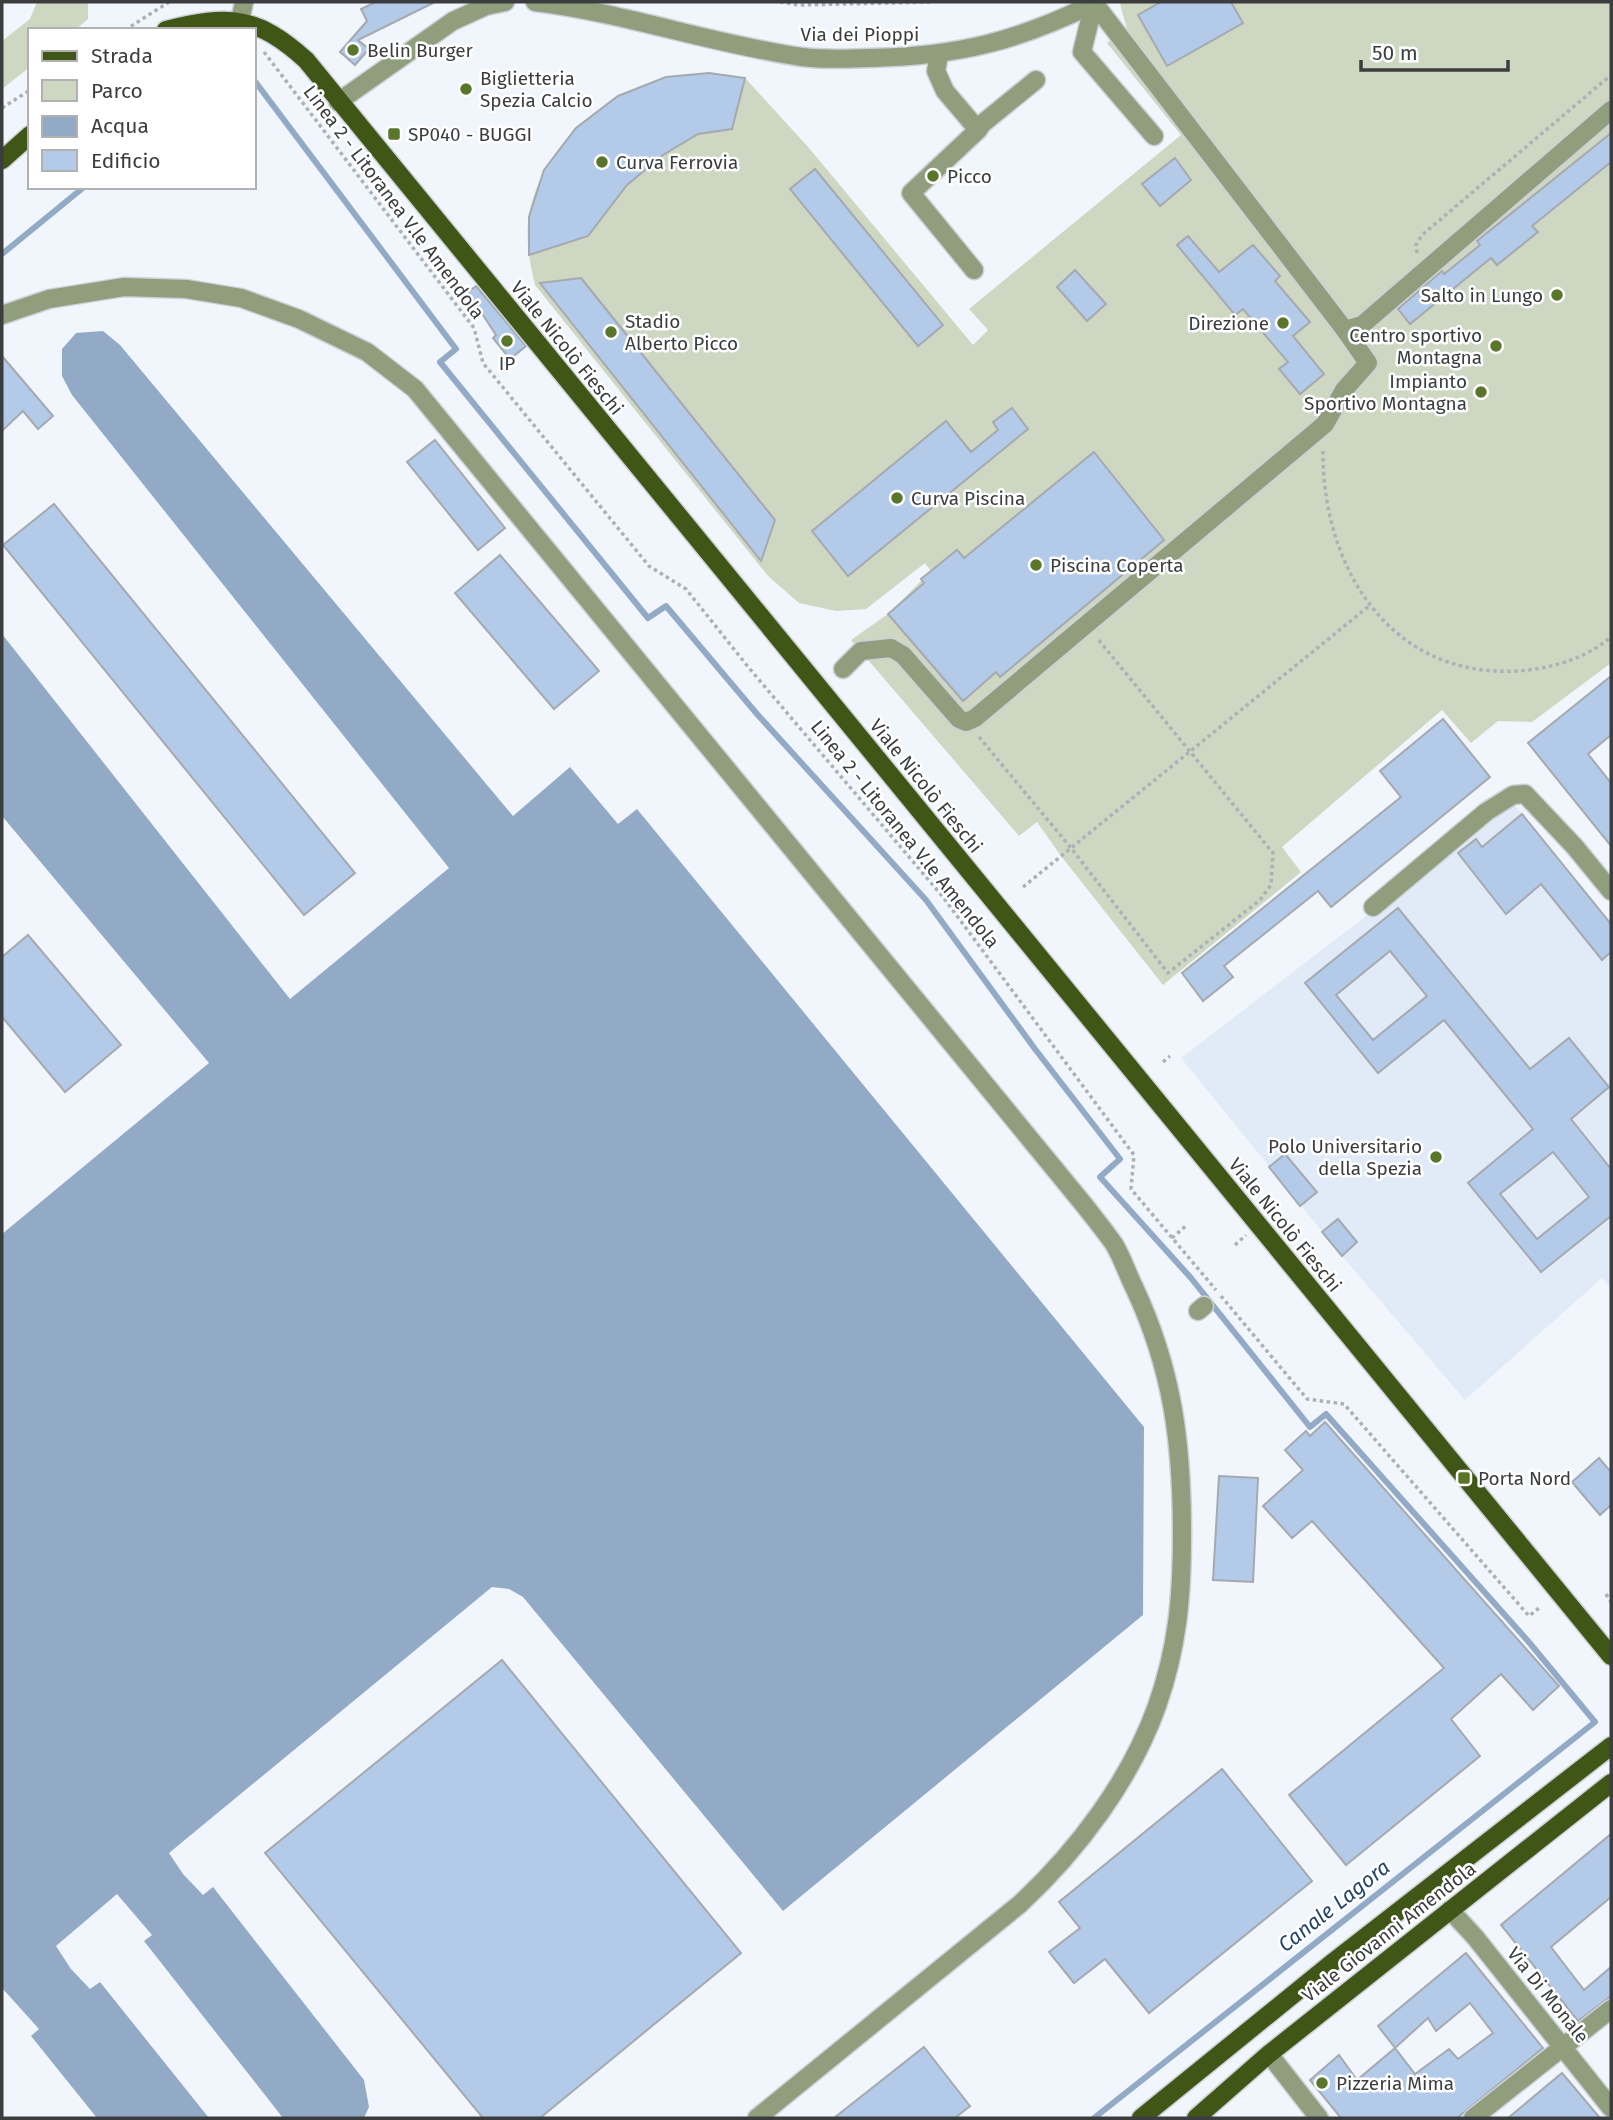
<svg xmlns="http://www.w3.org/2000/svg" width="1613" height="2120" font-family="'Fira Sans',sans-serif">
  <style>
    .built { fill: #e1ebf8 }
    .green { fill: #cdd7c1 }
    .water { fill: #93aac7 }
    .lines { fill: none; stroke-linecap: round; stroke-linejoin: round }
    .stream { stroke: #93aac7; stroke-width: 6 }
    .building { fill: #b3cbe9; stroke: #a5a9b0; stroke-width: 2; fill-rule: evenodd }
    .minor-casing { stroke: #cdd1d7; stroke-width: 21 }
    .major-casing { stroke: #cdd1d7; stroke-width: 21 }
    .path { stroke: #adb1b6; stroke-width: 3.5; stroke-dasharray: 3.5 3.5; stroke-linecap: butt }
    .minor { stroke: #909e7e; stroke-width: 18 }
    .major { stroke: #3f5616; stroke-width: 18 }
    .poi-dot { fill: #5a762b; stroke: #fff; stroke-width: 2.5 }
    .labels { text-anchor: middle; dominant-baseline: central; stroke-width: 5; stroke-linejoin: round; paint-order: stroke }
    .street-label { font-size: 19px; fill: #3b3d3f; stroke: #fff }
    .poi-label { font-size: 19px; fill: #3b3d3f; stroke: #fff; text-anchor: start }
    .water-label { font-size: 21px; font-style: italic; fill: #23446d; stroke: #fff }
  </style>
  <rect width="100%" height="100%" fill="#f1f6fd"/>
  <polygon class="built" points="1513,803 1611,924 1611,1289 1602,1278 1465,1400 1342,1256 1181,1058"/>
  <g class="green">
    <polygon points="37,2 88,2 88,19 75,30 30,30 30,67 2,89 2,41 30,19"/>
    <path d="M1124 2H1611V663L1532 722 1498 721 1471 743 1442 710 1282 847 1301 872 1163 985 1061 856 1037 822 1019 836 851 640 888 614 931 571 925 563 866 609 836 611 799 603 768 576 535 285C530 263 525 239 529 216 546 122 653 54 745 78L809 148 973 345 988 330 969 309 1181 135 1107 43 1127 29 1120 4Z"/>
  </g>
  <polygon class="water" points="103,331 120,345 513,816 570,767 618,824 637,809 1144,1427 1143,1615 783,1911 523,1597 509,1589 492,1587 169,1853 183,1874 203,1895 213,1887 364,2080 369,2107 364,2118 283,2118 144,1941 152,1935 117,1894 56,1946 71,1969 90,1989 100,1982 209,2118 97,2118 31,2036 39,2029 2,1988 2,1234 209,1063 2,816 2,634 290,999 449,868 72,395 62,376 62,349 76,333"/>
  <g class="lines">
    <g class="stream">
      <polyline points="254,80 456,349 440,362 648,618 666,606 757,714 926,900 1035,1049 1120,1159 1100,1177 1191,1278 1310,1427 1326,1414 1528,1641 1595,1722 1094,2118"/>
      <polyline points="2,254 84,187"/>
    </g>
  </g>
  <g class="building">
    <polygon points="376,2 435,2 358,40 369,49 355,65 340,52 367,21 361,9"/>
    <polygon points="1161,2 1231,2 1243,23 1167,66 1138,15"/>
    <polygon points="709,73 745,78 732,129 698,134 663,155 627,185 588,236 529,255 529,217 544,170 576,128 618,96 666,77"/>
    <polygon points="1611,133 1611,162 1532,226 1538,232 1497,265 1491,258 1410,324 1398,309 1442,271 1444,274 1480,245 1477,241"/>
    <polygon points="1175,158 1191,180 1160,206 1142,184"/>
    <polygon points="815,169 943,325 918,346 790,189"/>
    <polygon points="1188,236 1219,272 1253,245 1280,276 1275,281 1310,322 1293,336 1324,374 1300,394 1279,369 1288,362 1243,309 1235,315 1177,245"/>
    <polygon points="1075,270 1106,304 1087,321 1057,287"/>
    <polygon points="581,278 775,520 761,561 540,283"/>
    <polygon points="476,286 526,346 510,359 493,338 496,335 468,292"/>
    <polygon points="2,356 53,416 38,429 23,411 2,431"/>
    <polygon points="1012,408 1028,429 848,576 812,531 946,421 971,452 998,430 993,422"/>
    <polygon points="435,440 505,528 478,550 407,462"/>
    <polygon points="1094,452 1164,540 1000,677 996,672 963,701 888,614 924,583 921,579 931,571 957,550 964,558"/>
    <polygon points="54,504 355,873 304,915 3,545"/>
    <polygon points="500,555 599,671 554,709 455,593"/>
    <polygon points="1611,676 1611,735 1588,754 1611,783 1611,846 1528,743"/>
    <polygon points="1443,719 1490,777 1331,907 1318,891 1224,966 1233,977 1203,1001 1182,973 1401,797 1380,771"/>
    <polygon points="1522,814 1611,924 1611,952 1602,960 1541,884 1506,914 1458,853 1476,839 1482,847"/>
    <path d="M1398 908 1530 1069 1569 1038 1609 1087 1571 1119 1611 1169V1216L1541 1272 1468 1183 1533 1129 1444 1020 1378 1073 1305 983ZM1390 951 1427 996 1373 1040 1336 995ZM1553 1152 1589 1197 1537 1239 1500 1194Z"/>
    <polygon points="28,935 121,1045 65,1092 2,1017 2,957"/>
    <polygon points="1285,1154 1317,1192 1300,1206 1269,1167"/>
    <polygon points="1338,1219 1357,1242 1342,1256 1322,1232"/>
    <polygon points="1325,1422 1559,1686 1533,1710 1501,1674 1451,1719 1480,1756 1346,1865 1289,1795 1444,1668 1312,1521 1292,1538 1263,1506 1303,1470 1285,1450 1306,1431 1310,1436"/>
    <polygon points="1599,1458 1611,1472 1611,1505 1600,1515 1572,1482"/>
    <polygon points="1219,1476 1258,1478 1253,1582 1213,1580"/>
    <polygon points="502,1660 741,1953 540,2118 483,2118 265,1853"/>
    <polygon points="1222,1769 1312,1881 1149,2013 1105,1959 1074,1983 1049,1952 1080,1928 1059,1902"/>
    <polygon points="1611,1834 1611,1897 1551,1947 1584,1990 1611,1967 1611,1996 1578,2021 1501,1925"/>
    <path d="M1466 1953 1543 2048 1457 2118H1341L1310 2080 1339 2055 1357 2080 1395 2048 1378 2026ZM1470 2003 1493 2033 1458 2059 1449 2049 1415 2074 1395 2048 1428 2018 1436 2031Z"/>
    <polygon points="924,2047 970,2106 955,2118 834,2118"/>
    <polygon points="1562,2073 1600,2118 1508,2118"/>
  </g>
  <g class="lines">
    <g class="minor-casing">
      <g id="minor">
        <path d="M535 2C625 13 712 44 802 57 824 60 848 59 871 58 959 56 1018 41 1097 2"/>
        <polyline points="1094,3 1345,330 1362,325 1611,110"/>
        <polyline points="1094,3 1082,52 1154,136"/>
        <polyline points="240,21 244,2"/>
        <polyline points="939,55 936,71 945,91 978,130"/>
        <polyline points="338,102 453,21 486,6 505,2"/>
        <polyline points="974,270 911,193 978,130 982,124 1036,80"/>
        <path d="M2 315 49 299 124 287 186 289 241 298 299 319 367 352 415 389 1085 1206C1095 1219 1105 1231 1114 1244 1122 1257 1127 1273 1134 1287 1173 1370 1182 1444 1182 1534 1182 1596 1178 1646 1157 1706 1130 1781 1078 1850 1020 1904L757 2118"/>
        <polyline points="843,669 861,651 891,648 903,655 959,719 966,722 975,718 1325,424 1344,390 1368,363 1345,330"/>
        <polyline points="1373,907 1486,812 1513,795 1525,794 1575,847 1611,891"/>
        <polyline points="1198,1311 1204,1306"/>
        <polyline points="1450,1910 1475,1937 1611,2108"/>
        <polyline points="1269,2054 1319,2118"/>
        <polyline points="1473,2118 1611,2009"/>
      </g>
    </g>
    <g class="major-casing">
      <g id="major">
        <path d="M166 30C230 14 257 16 306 60L1611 1656"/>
        <polyline points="2,160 30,135"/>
        <polyline points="1141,2118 1332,1963 1611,1746"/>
        <polyline points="1196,2118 1269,2054 1611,1783"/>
      </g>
    </g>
    <g class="path">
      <polyline points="780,2 799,5 933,2"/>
      <polyline points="125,30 169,2"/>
      <polyline points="264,52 474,328 483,363 649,566 686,589 749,668 943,897 1134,1155 1131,1189 1216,1290"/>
      <polyline points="2,108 30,90"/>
      <polyline points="1417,253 1416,245 1422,235 1611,75"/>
      <path d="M1323 451C1322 566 1389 678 1517 671 1550 669 1585 659 1611 637"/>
      <polyline points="979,737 1071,848 1168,973 1260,900 1271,885 1273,853 1097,638"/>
      <polyline points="1023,887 1369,606"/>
      <polyline points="1163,1062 1170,1056"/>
      <polyline points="1172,1238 1187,1225"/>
      <polyline points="1235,1245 1246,1235"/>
      <polyline points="1221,1296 1307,1399 1344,1404 1529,1616 1539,1608"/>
      <polyline points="1606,1594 1611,1602"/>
    </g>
    <use href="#minor" class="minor"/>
    <use href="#major" class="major"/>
  </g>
  <g class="poi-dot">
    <circle cx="353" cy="50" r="7"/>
    <circle cx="466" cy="89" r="7"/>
    <rect x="387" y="127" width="14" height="14" rx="3.5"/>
    <circle cx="602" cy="162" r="7"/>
    <circle cx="933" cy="176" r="7"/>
    <circle cx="1557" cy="295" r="7"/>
    <circle cx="1283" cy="323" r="7"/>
    <circle cx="611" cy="332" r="7"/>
    <circle cx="507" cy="341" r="7"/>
    <circle cx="1496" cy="346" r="7"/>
    <circle cx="1481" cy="392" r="7"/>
    <circle cx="897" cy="498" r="7"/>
    <circle cx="1036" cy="565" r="7"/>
    <circle cx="1436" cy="1157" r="7"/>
    <rect x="1457" y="1471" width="14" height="14" rx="3.5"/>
    <circle cx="1322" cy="2083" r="7"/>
  </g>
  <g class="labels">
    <g class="street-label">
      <text x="860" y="34">Via dei Pioppi</text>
      <text transform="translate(394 202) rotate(53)">Linea 2 - Litoranea V.le Amendola</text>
      <text transform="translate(567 348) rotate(51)">Viale Nicolò Fieschi</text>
      <text transform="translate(926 786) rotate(51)">Viale Nicolò Fieschi</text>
      <text transform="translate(905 834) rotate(51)">Linea 2 - Litoranea V.le Amendola</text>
      <text transform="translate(1285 1225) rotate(51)">Viale Nicolò Fieschi</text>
      <text transform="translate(1389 1932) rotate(-38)">Viale Giovanni Amendola</text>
      <text transform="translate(1548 1995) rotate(51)">Via Di Monale</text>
    </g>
    <g class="poi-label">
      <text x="367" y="50">Belin Burger</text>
      <text x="480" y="78">Biglietteria<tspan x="480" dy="22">Spezia Calcio</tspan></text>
      <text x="408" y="134">SP040 - BUGGI</text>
      <text x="616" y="162">Curva Ferrovia</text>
      <text x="947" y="176">Picco</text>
      <text x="1543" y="295" text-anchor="end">Salto in Lungo</text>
      <text x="625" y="321">Stadio<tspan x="625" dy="22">Alberto Picco</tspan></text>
      <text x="1269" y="323" text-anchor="end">Direzione</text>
      <text x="1482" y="335" text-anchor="end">Centro sportivo<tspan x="1482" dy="22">Montagna</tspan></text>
      <text x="507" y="363" text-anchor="middle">IP</text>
      <text x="1467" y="381" text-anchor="end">Impianto<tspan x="1467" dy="22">Sportivo Montagna</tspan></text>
      <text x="911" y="498">Curva Piscina</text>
      <text x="1050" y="565">Piscina Coperta</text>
      <text x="1422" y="1146" text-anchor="end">Polo Universitario<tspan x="1422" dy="22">della Spezia</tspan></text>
      <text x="1478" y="1478">Porta Nord</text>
      <text x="1336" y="2083">Pizzeria Mima</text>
    </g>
    <g class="water-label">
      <text transform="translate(1334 1906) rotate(-38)">Canale Lagora</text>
    </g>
  </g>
  <rect width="1613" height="2120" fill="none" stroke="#3b3d3f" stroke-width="7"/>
  <rect x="28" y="28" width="228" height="161" fill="#ffffff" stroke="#b1b1b2" stroke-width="2"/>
  <rect x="42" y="51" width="35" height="10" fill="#3f5616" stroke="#b1b1b2" stroke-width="2"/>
  <text x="91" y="63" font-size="21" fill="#3b3d3f">Strada</text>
  <rect x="42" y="80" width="35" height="21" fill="#cdd7c1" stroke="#b1b1b2" stroke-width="2"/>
  <text x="91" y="98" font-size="21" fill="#3b3d3f">Parco</text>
  <rect x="42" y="116" width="35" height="21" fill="#93aac7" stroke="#b1b1b2" stroke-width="2"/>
  <text x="91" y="133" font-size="21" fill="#3b3d3f">Acqua</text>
  <rect x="42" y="150" width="35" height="21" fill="#b3cbe9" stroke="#b1b1b2" stroke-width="2"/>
  <text x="91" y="168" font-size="21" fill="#3b3d3f">Edificio</text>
  <path d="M1361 60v10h147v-10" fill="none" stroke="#3b3d3f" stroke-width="3.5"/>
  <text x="1372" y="60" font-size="21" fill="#3b3d3f" stroke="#ffffff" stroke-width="5" paint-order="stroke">50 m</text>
</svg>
